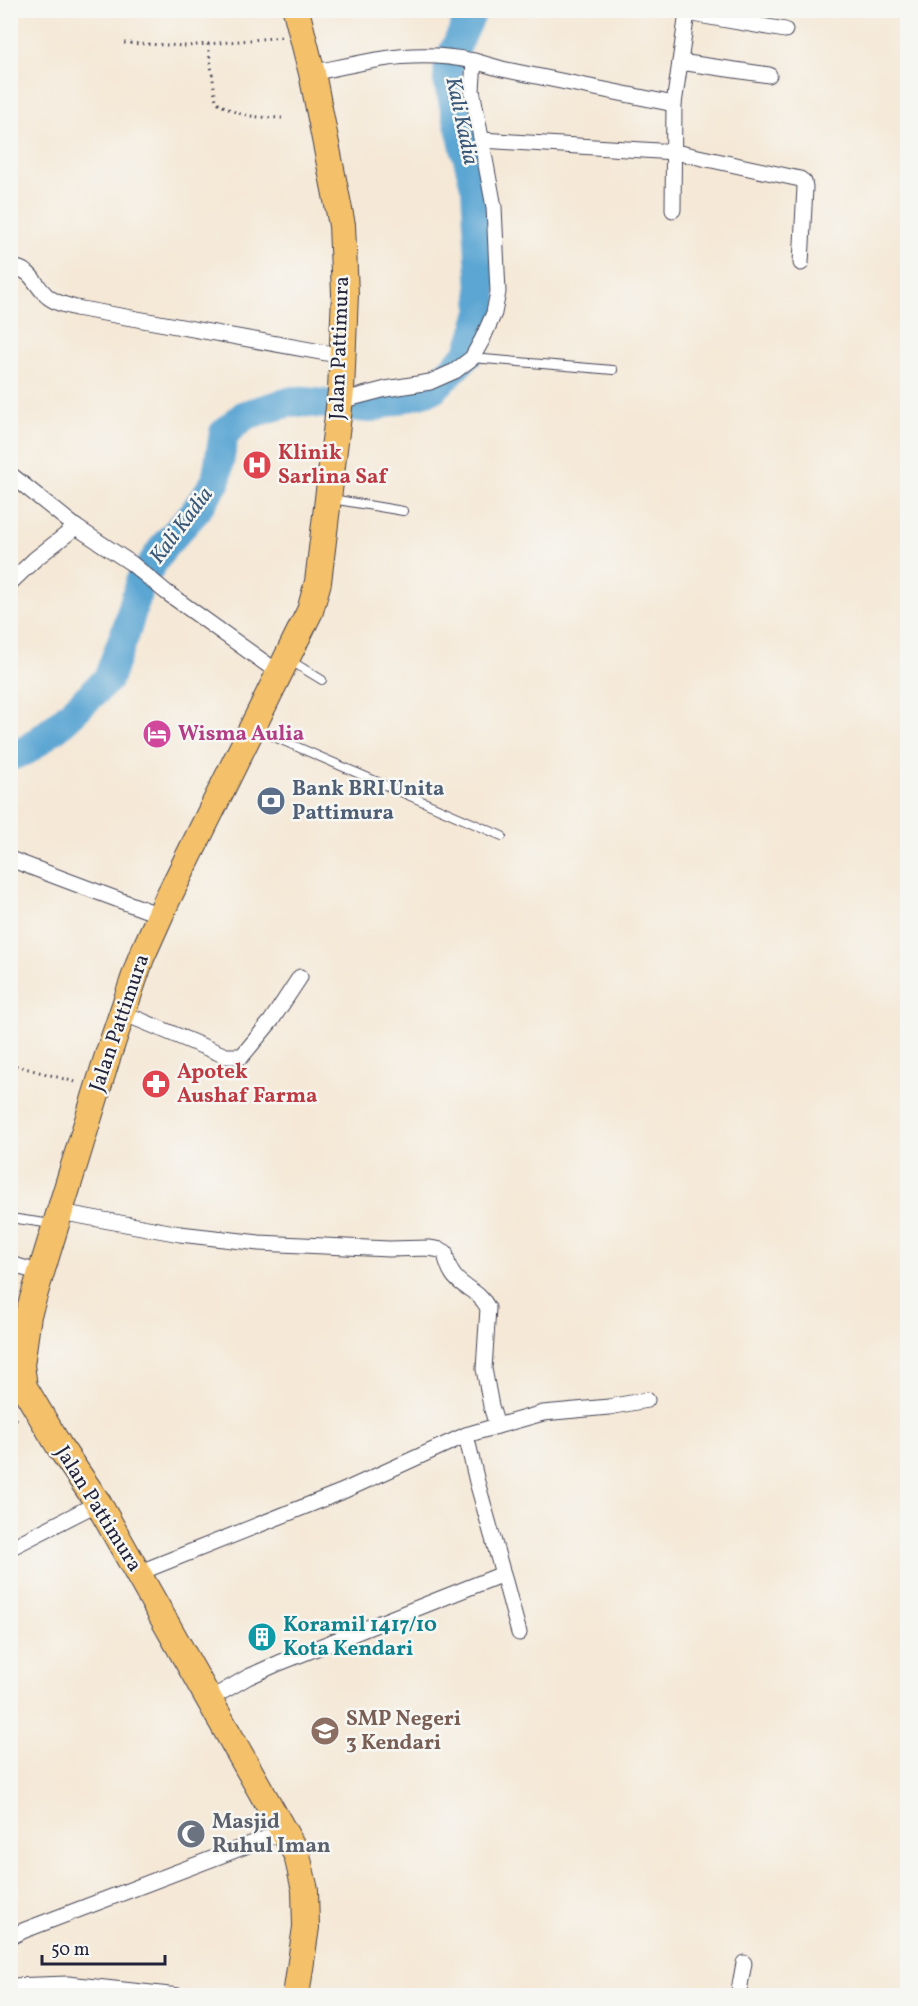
<svg xmlns="http://www.w3.org/2000/svg" width="918" height="2006" font-family="Vollkorn,serif">
  <style>
    .lines { fill: none; stroke-linecap: round; stroke-linejoin: round }
    .river { stroke: #5ba6d3; stroke-width: 30 }
    .service-casing { stroke: #424052; stroke-width: 10 }
    .minor-casing { stroke: #424052; stroke-width: 17 }
    .trunk-casing { stroke: #424052; stroke-width: 28 }
    .path { stroke: #424052; stroke-width: 3; stroke-dasharray: 1.5 4.5; stroke-linecap: butt }
    .service { stroke: #fff; stroke-width: 8 }
    .minor { stroke: #fff; stroke-width: 15 }
    .trunk { stroke: #f4c16a; stroke-width: 26 }
    .labels { text-anchor: middle; dominant-baseline: central; stroke-width: 5; stroke-linejoin: round; paint-order: stroke }
    .street-label { font-size: 21px; fill: #22223b; stroke: #f6f6f2 }
    .health-label { font-size: 21px; font-weight: bold; fill: #be3a42; stroke: #f6f6f2; text-anchor: start }
    .hotel-label { font-size: 21px; font-weight: bold; fill: #b23c85; stroke: #f6f6f2; text-anchor: start }
    .service-label { font-size: 21px; font-weight: bold; fill: #4e5e75; stroke: #f6f6f2; text-anchor: start }
    .culture-label { font-size: 21px; font-weight: bold; fill: #0d838f; stroke: #f6f6f2; text-anchor: start }
    .education-label { font-size: 21px; font-weight: bold; fill: #785e54; stroke: #f6f6f2; text-anchor: start }
    .worship-label { font-size: 21px; font-weight: bold; fill: #5b616d; stroke: #f6f6f2; text-anchor: start }
    .water-label { font-size: 22px; font-style: italic; fill: #395778; stroke: #f6f6f2 }
  </style>
  <rect width="100%" height="100%" fill="#f6f6f2"/>
  <filter id="ink" filterUnits="userSpaceOnUse"><feTurbulence type="fractalNoise" baseFrequency=".0167" numOctaves="2"/><feDisplacementMap in="SourceGraphic" scale="12" xChannelSelector="R" yChannelSelector="G"/><feConvolveMatrix kernelMatrix="1 2 1 2 8 2 1 2 1" color-interpolation-filters="sRGB"/></filter>
  <filter id="wash" filterUnits="userSpaceOnUse"><feTurbulence type="fractalNoise" baseFrequency=".008" numOctaves="4" result="noise"/><feDisplacementMap in="SourceGraphic" scale="24" xChannelSelector="R" yChannelSelector="G"/><feGaussianBlur stdDeviation="1.35" result="paint"/><feColorMatrix in="noise" values="0 0 0 0 0 0 0 0 0 0 0 0 0 0 0 0 0 1.4 0 .05"/><feComposite in="paint" operator="in"/></filter>
  <g filter="url(#wash)">
    <rect width="100%" height="100%" fill="#f5e8d6"/>
    <g class="lines">
      <polyline class="river" points="10,756 27,750 59,725 108,679 127,628 140,582 164,546 194,513 216,481 224,433 245,415 293,401 370,408 433,389 469,353 483,310 476,190 448,80 449,62 473,10"/>
    </g>
  </g>
  <g filter="url(#ink)">
    <g class="lines">
      <g class="service-casing">
        <g id="service">
          <polyline points="472,358 613,370"/>
          <polyline points="332,499 403,511"/>
          <polyline points="291,661 322,680"/>
          <polyline points="256,729 502,836"/>
          <polyline points="10,1218 52,1224"/>
        </g>
      </g>
      <g class="minor-casing">
        <g id="minor">
          <polyline points="680,62 687,13 785,30"/>
          <path d="M312 73C370 61 414 48 474 61"/>
          <polyline points="482,140 675,152 800,179 804,182 805,187 801,263"/>
          <polyline points="673,210 674,104 680,62 769,75"/>
          <path d="M10 266C35 272 30 279 46 295 54 303 66 305 76 308L343 356"/>
          <polyline points="340,401 386,389 430,382 455,371 472,358 482,340 494,313 498,292 494,207 472,90 474,61 502,69 674,104"/>
          <polyline points="10,474 76,527 131,563 166,592 279,673"/>
          <polyline points="10,583 35,559 76,527"/>
          <path d="M10 859C60 878 110 897 160 915"/>
          <polyline points="123,1013 226,1056 242,1056 271,1021 300,977"/>
          <path d="M60 1212 180 1234 259 1243 389 1249 429 1248 441 1250 445 1252C451 1291 475 1283 488 1308L484 1369 491 1406 497 1426 466 1435 477 1482 503 1574 279 1663 248 1677 210 1699"/>
          <polyline points="10,1264 41,1273"/>
          <polyline points="497,1426 543,1413 609,1407 647,1400"/>
          <polyline points="10,1548 98,1503"/>
          <polyline points="138,1573 341,1492 466,1435"/>
          <polyline points="503,1574 519,1633"/>
          <polyline points="10,1937 25,1930 285,1831"/>
          <polyline points="10,1986 68,1984 179,1996"/>
          <polyline points="738,1996 744,1963"/>
        </g>
      </g>
      <g class="trunk-casing">
        <polyline id="trunk" points="296,10 312,73 342,225 345,294 341,391 318,582 310,611 167,900 141,958 108,1055 28,1315 21,1365 24,1387 59,1446 98,1503 297,1855 305,1890 306,1927 296,1996"/>
      </g>
      <g class="path">
        <polyline points="124,43 186,46 283,37"/>
        <path d="M208 44 216 101C238 118 256 117 282 118"/>
        <polyline points="10,1064 79,1083"/>
        <polyline points="10,1422 19,1418"/>
      </g>
      <use href="#service" class="service"/>
      <use href="#minor" class="minor"/>
      <use href="#trunk" class="trunk"/>
    </g>
  </g>
  <defs>
    <g id="hospital-disc" transform="scale(1.5)"><circle r="9.5" fill="#e0444e" stroke="#f6f6f2"/><path d="M-5-5h3v3.5h4V-5h3V5h-3V1.5h-4V5h-3Z" fill="#fff"/></g>
    <g id="hotel-disc" transform="scale(1.5)"><circle r="9.5" fill="#d1479c" stroke="#f6f6f2"/><path d="M-6-4.5h1.5V1H6V5H4.5V3h-9V5H-6ZM-4 0a1.8 1.8 0 1 1 3.6 0ZM.5 0V-2.5h3Q6-2.5 6 0Z" fill="#fff"/></g>
    <g id="bank-disc" transform="scale(1.5)"><circle r="9.5" fill="#5c6f8a" stroke="#f6f6f2"/><path d="M-6-4H6V4H-6ZM0-2.3a2.3 2.3 0 1 0 0 4.6a2.3 2.3 0 1 0 0-4.6Z" fill="#fff"/></g>
    <g id="pharmacy-disc" transform="scale(1.5)"><circle r="9.5" fill="#e0444e" stroke="#f6f6f2"/><path d="M-2-6h4v4h4v4h-4v4h-4v-4h-4v-4h4Z" fill="#fff"/></g>
    <g id="building-disc" transform="scale(1.5)"><circle r="9.5" fill="#0f9aa8" stroke="#f6f6f2"/><path d="M-4-6H4V6H1V3H-1V6H-4ZM-2.5-4.3h1.7v1.8h-1.7ZM.8-4.3h1.7v1.8H.8ZM-2.5-1h1.7V.8h-1.7ZM.8-1h1.7V.8H.8Z" fill="#fff"/></g>
    <g id="school-disc" transform="scale(1.5)"><circle r="9.5" fill="#8d6e63" stroke="#f6f6f2"/><path d="M0-5L7-2L0 1L-7-2ZM-4 1L0 2.5L4 1V4Q0 6-4 4Z" fill="#fff"/></g>
    <g id="mosque-disc" transform="scale(1.5)"><circle r="9.5" fill="#6b7280" stroke="#f6f6f2"/><path d="M3.5-4.9A6 6 0 1 0 3.5 4.9A5 5 0 1 1 3.5-4.9Z" fill="#fff"/></g>
  </defs>
  <g fill-rule="evenodd">
    <use href="#hospital-disc" x="257" y="465"/>
    <use href="#hotel-disc" x="157" y="734"/>
    <use href="#bank-disc" x="271" y="801"/>
    <use href="#pharmacy-disc" x="156" y="1084"/>
    <use href="#building-disc" x="262" y="1637"/>
    <use href="#school-disc" x="325" y="1731"/>
    <use href="#mosque-disc" x="191" y="1834"/>
  </g>
  <g class="labels">
    <g class="street-label">
      <text transform="translate(340 348) rotate(-88)">Jalan Pattimura</text>
      <text transform="translate(120 1023) rotate(-71)">Jalan Pattimura</text>
      <text transform="translate(98 1509) rotate(58)">Jalan Pattimura</text>
    </g>
    <g class="health-label">
      <text x="278" y="453">Klinik<tspan x="278" dy="24">Sarlina Saf</tspan></text>
      <text x="177" y="1072">Apotek<tspan x="177" dy="24">Aushaf Farma</tspan></text>
    </g>
    <g class="hotel-label">
      <text x="178" y="734">Wisma Aulia</text>
    </g>
    <g class="service-label">
      <text x="292" y="789">Bank BRI Unita<tspan x="292" dy="24">Pattimura</tspan></text>
    </g>
    <g class="culture-label">
      <text x="283" y="1625">Koramil 1417/10<tspan x="283" dy="24">Kota Kendari</tspan></text>
    </g>
    <g class="education-label">
      <text x="346" y="1719">SMP Negeri<tspan x="346" dy="24">3 Kendari</tspan></text>
    </g>
    <g class="worship-label">
      <text x="212" y="1822">Masjid<tspan x="212" dy="24">Ruhul Iman</tspan></text>
    </g>
    <g class="water-label">
      <text transform="translate(461 121) rotate(78)">Kali Kadia</text>
      <text transform="translate(182 526) rotate(-53)">Kali Kadia</text>
    </g>
  </g>
  <rect width="918" height="2006" fill="none" stroke="#f6f6f2" stroke-width="36"/>
  <path d="M42 1955v9h123v-9" fill="none" stroke="#22223b" stroke-width="3"/>
  <text x="51" y="1955" font-size="18" fill="#22223b" stroke="#f6f6f2" stroke-width="4.5" paint-order="stroke">50 m</text>
</svg>
